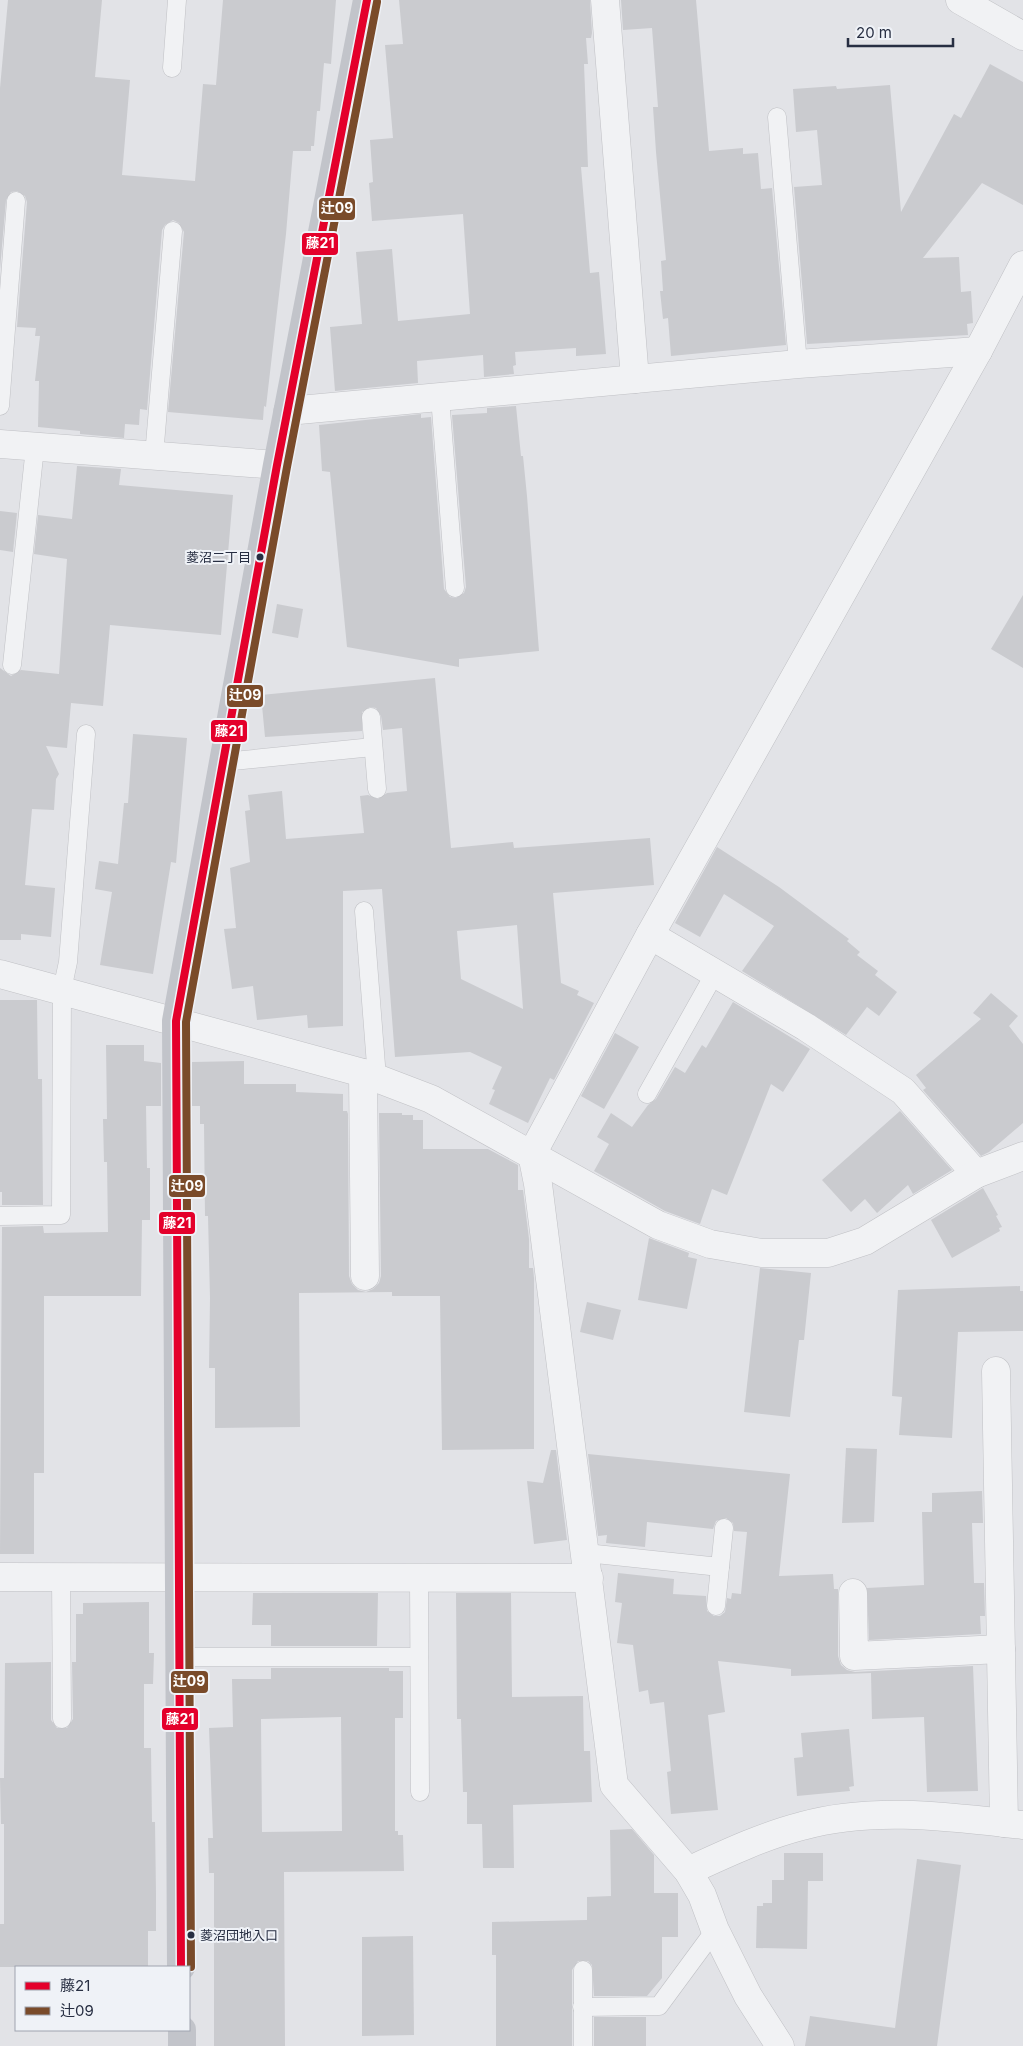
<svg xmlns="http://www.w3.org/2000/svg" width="1023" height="2046" font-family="Inter,'Noto Sans JP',sans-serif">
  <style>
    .building { fill: #cacbcf; fill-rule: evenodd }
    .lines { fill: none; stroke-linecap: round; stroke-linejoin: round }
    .lane-casing { stroke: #c0c1c5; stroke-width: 19 }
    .street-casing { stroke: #c0c1c5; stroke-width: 29 }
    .lane { stroke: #f1f2f4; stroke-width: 18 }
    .street { stroke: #f1f2f4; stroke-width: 28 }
    .secondary { stroke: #c2c4ca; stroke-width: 28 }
    .bus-1-casing { stroke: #eff2f7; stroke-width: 11 }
    .bus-2-casing { stroke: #eff2f7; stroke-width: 11 }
    .bus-1 { stroke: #e4002b; stroke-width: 8 }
    .bus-2 { stroke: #7a4b2a; stroke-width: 8 }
    .bus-dot { fill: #272e42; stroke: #eff2f7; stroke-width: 2 }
    .labels { text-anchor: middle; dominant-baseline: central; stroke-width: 4; stroke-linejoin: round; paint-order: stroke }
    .bus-label { font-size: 13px; fill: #272e42; stroke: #eff2f7; text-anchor: end }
    .line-badge { stroke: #eff2f7; stroke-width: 2 }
    .badge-label { font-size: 14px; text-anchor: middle; font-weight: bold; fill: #fff }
  </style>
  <rect width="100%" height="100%" fill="#e2e3e7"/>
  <g class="building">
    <polygon points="8,0 102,0 95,77 130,80 122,175 195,181 203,84 216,85 223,0 336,0 331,64 324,63 320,111 317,111 314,146 311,146 311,151 293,151 286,234 266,407 264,406 263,420 168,412 184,232 179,223 173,220 165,225 162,230 147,410 140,409 139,425 125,424 124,438 80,434 80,431 38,427 39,381 35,381 40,336 35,336 36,328 17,327 27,202 25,196 17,191 11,192 6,200 0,269 0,88"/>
    <polygon points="399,0 590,0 592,33 591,38 586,38 588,64 584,64 588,167 581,167 590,273 599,272 606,354 576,356 576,348 515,352 516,365 513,366 514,374 484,377 483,355 417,361 418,383 335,391 330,327 362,324 356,252 392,249 398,321 470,314 463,214 372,221 369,183 373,182 370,140 393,138 385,45 403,44"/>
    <polygon points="621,0 696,0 709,151 743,148 743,154 758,153 761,189 772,188 786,345 671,356 668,318 663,319 660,291 663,291 661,261 666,260 656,152 653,107 658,107 652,28 623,30"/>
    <polygon points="990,64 1023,82 1023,205 982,183 923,258 959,257 961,292 971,291 973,323 967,324 968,335 807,344 794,187 822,185 817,130 796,132 793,89 836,86 837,89 890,85 901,212 954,114 961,118"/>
    <polygon points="516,406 521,456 523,456 527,496 539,651 459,659 459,667 347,647 330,472 322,471 319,425 421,414 421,418 431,417 444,589 450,597 456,598 464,593 466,587 452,415 487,413 487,408"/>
    <polygon points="77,466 121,469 119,485 233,495 221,635 110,625 103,706 71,703 67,748 46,746 59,774 56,779 54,810 32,809 25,885 55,888 51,937 21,934 21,940 0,940 0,668 11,676 21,670 59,674 67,559 34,554 38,515 72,519"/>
    <polygon points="0,511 17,513 13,552 0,550"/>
    <polygon points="1023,595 1023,668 991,649"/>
    <polygon points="277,604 303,609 298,638 272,633"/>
    <path d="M435 678 451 848 513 842 514 848 650 838 654 885 553 893 561 983 579 991 577 995 594 1003 554 1080 550 1078 528 1123 489 1104 495 1090 492 1089 502 1067 470 1052 395 1057 382 889 343 891V1026L308 1028 307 1015 257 1020 253 986 232 989 224 929 236 928 230 868 250 862 245 811 250 810 248 795 282 791 286 839 364 833 360 796 368 795 378 799 387 793 407 791 402 728 383 730 381 716 376 708 370 707 362 712V731L265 737 261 695ZM517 925 523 1009 461 979 457 931Z"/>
    <polygon points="133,734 187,738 176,863 171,862 153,974 100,965 112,892 95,889 99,861 118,864 124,803 128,803"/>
    <polygon points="717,847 779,887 849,939 847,941 860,952 857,955 878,971 875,975 897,992 879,1016 867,1007 846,1035 742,971 774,926 724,894 700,937 675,923"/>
    <polygon points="991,993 1018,1016 1009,1026 1023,1044 1023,1123 989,1152 981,1156 923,1090 926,1088 916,1075 981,1019 973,1013"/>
    <polygon points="0,1000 37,1000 38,1079 42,1079 43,1205 2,1205 2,1192 0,1192"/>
    <polygon points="733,1002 810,1049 783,1092 771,1084 727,1195 712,1189 700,1224 665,1211 594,1171 609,1144 597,1137 611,1113 632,1127 648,1105 656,1099 675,1067 685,1073 702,1045 706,1048"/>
    <polygon points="615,1033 639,1047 604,1109 581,1096"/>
    <polygon points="106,1045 144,1045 144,1061 161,1063 161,1106 146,1106 147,1168 150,1168 150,1220 142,1220 141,1296 44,1296 44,1473 34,1473 34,1554 0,1554 2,1227 43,1226 44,1233 108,1232 107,1162 104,1162 103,1119 107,1119"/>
    <polygon points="244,1061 244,1084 296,1084 296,1092 343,1094 343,1111 347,1111 348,1114 349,1276 352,1284 358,1290 366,1292 373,1289 379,1283 381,1276 379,1113 402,1113 402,1115 413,1115 413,1120 423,1120 423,1149 488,1149 518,1165 518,1190 523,1190 529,1239 529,1268 533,1268 534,1278 534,1449 442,1450 440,1296 392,1296 392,1292 299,1293 300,1427 215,1428 215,1368 209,1368 210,1298 208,1216 205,1216 204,1124 200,1124 200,1106 192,1106 192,1062"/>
    <polygon points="900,1111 952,1170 913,1194 908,1185 877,1213 865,1199 851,1212 822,1180"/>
    <polygon points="983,1188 998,1215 996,1216 1002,1227 999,1228 1000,1231 952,1258 931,1220"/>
    <polygon points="649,1238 689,1253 688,1257 697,1259 687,1309 638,1300"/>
    <polygon points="760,1268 811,1273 804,1340 799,1340 790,1417 744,1412"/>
    <polygon points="1020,1286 1020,1291 1023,1291 1023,1331 958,1332 952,1438 899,1435 902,1397 892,1396 898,1290"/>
    <polygon points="587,1302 621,1310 613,1340 580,1332"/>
    <polygon points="846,1448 877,1449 874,1522 842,1523"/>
    <polygon points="551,1450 556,1450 567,1540 534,1544 527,1481 543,1483"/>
    <polygon points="588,1454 790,1474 779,1576 833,1574 834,1589 838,1589 838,1656 841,1665 847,1670 855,1672 973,1666 978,1791 927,1792 924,1717 872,1719 871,1673 791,1676 791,1669 718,1661 725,1712 708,1715 718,1810 671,1814 667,1772 671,1771 664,1702 650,1704 648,1690 639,1692 633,1645 617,1643 622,1603 615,1602 618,1573 674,1579 673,1594 706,1596 707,1611 714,1616 720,1616 725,1612 727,1598 731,1599 732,1593 741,1594 747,1532 734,1531 733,1523 726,1518 716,1521 713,1529 647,1522 645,1547 606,1543 607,1535 598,1536"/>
    <polygon points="982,1491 983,1523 972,1523 974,1583 984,1583 985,1616 980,1616 981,1634 869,1640 867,1588 924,1585 922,1512 932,1512 932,1493"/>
    <polygon points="253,1593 378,1593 377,1646 271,1646 271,1625 252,1625"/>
    <polygon points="456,1593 511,1593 512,1697 583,1696 584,1751 590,1751 592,1802 513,1805 514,1868 483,1868 482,1824 467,1824 467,1792 463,1792 461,1719 457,1719"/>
    <polygon points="149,1602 149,1653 154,1653 153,1684 144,1684 144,1748 151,1748 152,1822 155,1822 156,1894 156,1931 148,1931 148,1967 0,1967 0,1924 4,1924 4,1824 1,1824 0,1778 4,1778 5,1663 51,1662 51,1720 57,1728 67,1728 73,1719 72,1662 76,1662 76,1614 83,1614 83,1603"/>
    <path d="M271 1668H389V1671H403V1718H395V1831H398V1835H403L404 1871 284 1872 285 2046H214V1873H209L208 1838H213L209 1728 233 1727 232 1679H271ZM341 1717 342 1831 262 1832 261 1719Z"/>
    <polygon points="849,1729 854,1786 849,1787 850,1791 797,1796 794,1758 803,1757 801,1733"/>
    <polygon points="632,1829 654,1855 654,1893 678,1893 678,1937 662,1937 662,1978 647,1996 594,1996 592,1965 588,1961 578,1961 572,1970 572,2046 496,2046 496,1955 492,1955 492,1922 587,1920 587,1897 611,1896 610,1830"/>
    <polygon points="784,1853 823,1853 823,1881 808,1881 807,1949 756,1948 757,1906 763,1906 763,1903 772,1903 772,1880 784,1880"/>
    <polygon points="917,1859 961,1865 937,2046 805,2046 810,2016 895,2028"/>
    <polygon points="413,1936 414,2035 362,2036 362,1937"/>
    <rect x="594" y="2017" width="52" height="29"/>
  </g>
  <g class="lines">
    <g class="lane-casing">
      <g id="lane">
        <polyline points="172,68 177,0"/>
        <polyline points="777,117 798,364"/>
        <polyline points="440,397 455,588"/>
        <polyline points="0,406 16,201"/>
        <polyline points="154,456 173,231"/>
        <polyline points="12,665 35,447"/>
        <polyline points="371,717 377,789"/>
        <polyline points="223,762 373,747"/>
        <polyline points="364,911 377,1078"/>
        <polyline points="647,1094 715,973"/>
        <polyline points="0,1216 61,1215 62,990 68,962 86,734"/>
        <polyline points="586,1553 720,1567"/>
        <polyline points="61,1577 62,1719"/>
        <polyline points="419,1577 420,1792"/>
        <polyline points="716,1606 724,1528"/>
        <polyline points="179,1657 419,1657"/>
        <polyline points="583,1970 583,2046"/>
        <polyline points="582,2007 659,2006 715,1930"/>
      </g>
    </g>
    <g class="street-casing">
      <g id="street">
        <polyline points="605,0 635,379"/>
        <polyline points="960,0 1023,36"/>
        <polyline points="288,411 798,364 978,351"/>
        <polyline points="0,444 277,465"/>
        <polyline points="650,935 806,1027 903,1091 976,1174"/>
        <polyline points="0,974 363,1073 431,1099 658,1225 710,1244 762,1253 828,1253 865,1241 976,1174 1023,1156"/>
        <polyline points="363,1073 365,1276"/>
        <polyline points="996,1371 1004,1823"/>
        <polyline points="0,1577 589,1578"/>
        <polyline points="853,1593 854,1656 1001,1649"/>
        <path d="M688 1871C725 1854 763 1836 802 1826 873 1806 951 1817 1023 1825"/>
        <polyline points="780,2046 748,1996 715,1930 702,1895 688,1871 614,1785 538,1184 532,1154 650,935 978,351 1023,265"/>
      </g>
    </g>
    <use href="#lane" class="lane"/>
    <use href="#street" class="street"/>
    <g class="secondary">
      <polyline points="181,1967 176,1021 277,465 367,0"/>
      <polyline points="182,2030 182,2046"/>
    </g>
    <g class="bus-1-casing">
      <polyline id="bus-1" points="181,1967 176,1021 277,465 367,0"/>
    </g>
    <g class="bus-2-casing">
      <polyline id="bus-2" points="191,1967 186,1022 287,467 377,2"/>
    </g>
    <use href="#bus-1" class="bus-1"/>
    <use href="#bus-2" class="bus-2"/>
  </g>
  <g class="bus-dot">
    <circle cx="260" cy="557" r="4.5"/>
    <circle cx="191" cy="1935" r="4.5"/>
  </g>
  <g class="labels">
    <g class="bus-label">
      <text x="251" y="557">菱沼二丁目</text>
      <text x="200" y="1935" text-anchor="start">菱沼団地入口</text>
    </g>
  </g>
  <g class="line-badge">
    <rect x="318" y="197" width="38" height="24" rx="5" fill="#7a4b2a"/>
    <rect x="301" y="232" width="38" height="24" rx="5" fill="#e4002b"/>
    <rect x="226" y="684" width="38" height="24" rx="5" fill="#7a4b2a"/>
    <rect x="210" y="719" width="38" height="24" rx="5" fill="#e4002b"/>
    <rect x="168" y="1174" width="38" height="24" rx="5" fill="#7a4b2a"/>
    <rect x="158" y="1211" width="38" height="24" rx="5" fill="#e4002b"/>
    <rect x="170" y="1670" width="39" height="24" rx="5" fill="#7a4b2a"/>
    <rect x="161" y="1707" width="38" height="24" rx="5" fill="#e4002b"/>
  </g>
  <g class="badge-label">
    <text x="337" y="213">辻09</text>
    <text x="320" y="248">藤21</text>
    <text x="245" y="700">辻09</text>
    <text x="229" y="736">藤21</text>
    <text x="187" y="1191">辻09</text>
    <text x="177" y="1228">藤21</text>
    <text x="189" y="1686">辻09</text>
    <text x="180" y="1724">藤21</text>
  </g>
  <rect x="15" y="1966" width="175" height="65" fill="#eff2f7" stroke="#9fa4af"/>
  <rect x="25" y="1982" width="25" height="8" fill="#e4002b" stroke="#9fa4af"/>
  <text x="60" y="1991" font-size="15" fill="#272e42">藤21</text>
  <rect x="25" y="2007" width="25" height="8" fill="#7a4b2a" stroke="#9fa4af"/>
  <text x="60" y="2016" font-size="15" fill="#272e42">辻09</text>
  <path d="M848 38v8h105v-8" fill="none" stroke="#272e42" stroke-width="2.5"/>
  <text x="856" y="38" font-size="15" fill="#272e42" stroke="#eff2f7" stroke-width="4" paint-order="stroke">20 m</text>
</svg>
